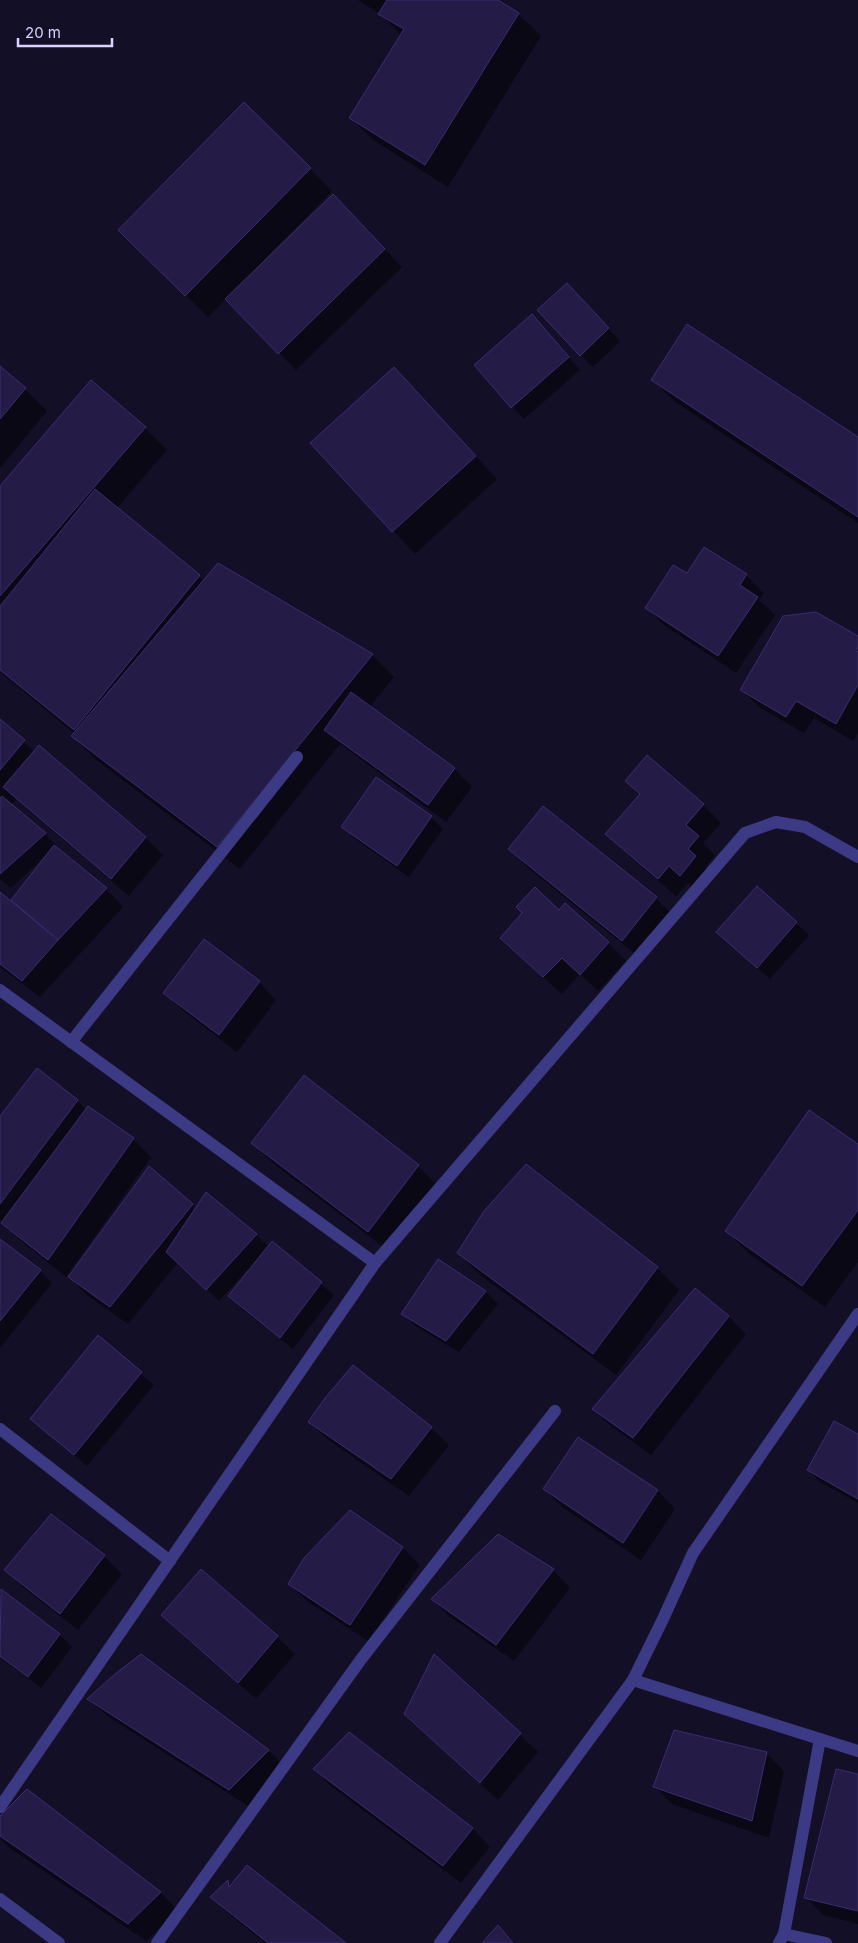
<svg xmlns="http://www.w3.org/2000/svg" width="858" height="1943" font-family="Inter,sans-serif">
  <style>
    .shadow { fill: #0007 }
    .building { fill: #241b47; stroke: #3b2d73 }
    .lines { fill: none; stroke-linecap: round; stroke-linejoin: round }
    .minor { stroke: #3d3a85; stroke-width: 12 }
  </style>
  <rect width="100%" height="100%" fill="#130f26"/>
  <g class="shadow">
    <polygon points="358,0 496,0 518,14 541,36 448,187 373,140 351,118 401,35 380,14"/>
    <polygon points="244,104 332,191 264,260 266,262 350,214 402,267 296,370 226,299 208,317 120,230"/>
    <polygon points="579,297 620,341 593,367 581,355"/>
    <polygon points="532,316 580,370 524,419 512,407"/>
    <polygon points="0,368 25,389 47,411 0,468"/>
    <polygon points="652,379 858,438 858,523 675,402"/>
    <polygon points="416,391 497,479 415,554 312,443"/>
    <polygon points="145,428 167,450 117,508 204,581 372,655 394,677 370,707 455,769 472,787 446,822 340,744 240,869 95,759 73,736 75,734 0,672 0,488"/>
    <polygon points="687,575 746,575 764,593 759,600 775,615 736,673 664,625 646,608"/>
    <polygon points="858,638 858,733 853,741 814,718 804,733 759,707 742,690"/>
    <polygon points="0,721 35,752 39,747 146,838 163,855 129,896 16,799 11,805 45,834 57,846 55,847 106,889 123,907 40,997 0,967 0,893 10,902 44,859 43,858 11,888 0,879"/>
    <polygon points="647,757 703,805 721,823 703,843 715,855 705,867 713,875 698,892 688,883 676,896 624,851 606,834 640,795 626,781"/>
    <polygon points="431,817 443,829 409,877 355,839 343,827"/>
    <polygon points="510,849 656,898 673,916 640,958 527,867"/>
    <polygon points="757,888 809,935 770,979 730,944"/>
    <polygon points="501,938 608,943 626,961 598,991 580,974 562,994"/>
    <polygon points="259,982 276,1000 237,1052 182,1010 165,993"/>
    <polygon points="77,1101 87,1110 88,1108 133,1139 151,1157 66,1277 20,1240 0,1220 0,1118"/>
    <polygon points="253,1143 418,1166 435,1183 386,1249 270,1161"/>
    <polygon points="858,1146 858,1262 825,1307 748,1253 726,1230"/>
    <polygon points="192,1205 196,1209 256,1235 269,1247 273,1242 334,1295 293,1349 241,1308 229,1296 250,1271 248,1269 219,1301 178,1262 128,1324 87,1295 69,1277"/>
    <polygon points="0,1241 40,1271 52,1283 0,1348"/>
    <polygon points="458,1253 657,1268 679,1290 616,1375 480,1275"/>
    <polygon points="438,1260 486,1292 498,1304 459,1352 415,1326 403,1314"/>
    <polygon points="695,1290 729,1317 746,1334 651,1455 611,1426 593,1409"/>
    <polygon points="98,1337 154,1385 87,1466 32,1419"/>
    <polygon points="309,1422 431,1428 449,1445 409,1496 327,1439"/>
    <polygon points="858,1436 858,1503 820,1482 808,1470"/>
    <polygon points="578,1438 658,1491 675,1509 641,1560 562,1507 544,1489"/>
    <polygon points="350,1511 403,1548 420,1565 368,1641 307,1601 289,1584"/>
    <polygon points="52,1516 104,1556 122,1574 78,1630 23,1587 6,1570"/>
    <polygon points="553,1570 570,1588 514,1661 450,1617 432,1599"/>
    <polygon points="201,1571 277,1637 295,1654 256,1699 180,1633 162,1615"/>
    <polygon points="2,1591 60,1635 72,1647 41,1688 0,1657 0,1593"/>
    <polygon points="435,1656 538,1752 498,1800 405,1714"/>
    <polygon points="89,1699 268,1750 286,1768 248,1806 107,1716"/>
    <polygon points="349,1733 473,1829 490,1847 461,1883 332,1787 314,1769"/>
    <polygon points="766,1753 784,1771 769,1838 672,1804 654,1786"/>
    <polygon points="858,1775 858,1924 823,1915 806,1897"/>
    <polygon points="0,1818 160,1892 178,1910 146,1941 7,1846 0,1838"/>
    <polygon points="228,1882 232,1886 344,1943 265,1943 229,1914 212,1897"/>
  </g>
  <g class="building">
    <polygon points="387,0 498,0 519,13 425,165 349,118 404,29 378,14"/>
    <polygon points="244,102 311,168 185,296 118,230"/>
    <polygon points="333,194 385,249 278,354 225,299"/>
    <polygon points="567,283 609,328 580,356 537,310"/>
    <polygon points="532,314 569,357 511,408 474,365"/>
    <polygon points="687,324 858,437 858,517 651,380"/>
    <polygon points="0,366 26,388 0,419"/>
    <polygon points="394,367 476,456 392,532 310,443"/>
    <polygon points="91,380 146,427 0,596 0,486"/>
    <polygon points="95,489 200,575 74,730 0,670 0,606"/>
    <polygon points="704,547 747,574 740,585 758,597 718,656 645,608 673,565 687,573"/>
    <polygon points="218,563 373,654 217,847 71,736"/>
    <polygon points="816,612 858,636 858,647 856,651 858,652 858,685 836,724 796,701 786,717 740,690 783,616"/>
    <polygon points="351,692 455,768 428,805 324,730"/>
    <polygon points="0,719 25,740 0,770"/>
    <polygon points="39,745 146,837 111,879 3,787"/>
    <polygon points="647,755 704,804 686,825 699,836 688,849 696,856 680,876 669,866 658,879 605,834 640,794 625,781"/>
    <polygon points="376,777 432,816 397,866 341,827"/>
    <polygon points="2,796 46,833 0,874 0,798"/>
    <polygon points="543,806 657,897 622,941 508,849"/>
    <polygon points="54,845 107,888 58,940 11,900"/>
    <polygon points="757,886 797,922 757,968 716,932"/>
    <polygon points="535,887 559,910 565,903 609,942 580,975 562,958 543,977 500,938 522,913 516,907"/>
    <polygon points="0,892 58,940 22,981 0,964"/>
    <polygon points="204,939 260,981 219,1035 163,993"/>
    <polygon points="37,1068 78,1100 0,1204 0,1116"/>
    <polygon points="304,1075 419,1165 368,1232 251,1143"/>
    <polygon points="88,1106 134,1138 48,1260 1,1223"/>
    <polygon points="809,1110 858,1144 858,1210 802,1286 725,1231"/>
    <polygon points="526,1164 658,1267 593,1354 457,1253 484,1211"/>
    <polygon points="149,1166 193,1204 110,1307 68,1277"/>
    <polygon points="206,1192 257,1234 206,1290 166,1252"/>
    <polygon points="0,1239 41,1270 0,1321"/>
    <polygon points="272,1241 322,1282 280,1338 228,1296"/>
    <polygon points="438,1259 486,1291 446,1341 401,1314"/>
    <polygon points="695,1288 729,1316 633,1438 592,1409"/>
    <polygon points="98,1335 142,1372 74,1455 30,1419"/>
    <polygon points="353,1365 432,1427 391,1479 308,1422 325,1398"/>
    <polygon points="834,1421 858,1434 858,1499 807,1470"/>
    <polygon points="578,1437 658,1490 623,1543 543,1489"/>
    <polygon points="350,1510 403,1547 350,1625 288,1584 304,1558"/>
    <polygon points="51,1514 105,1555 60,1614 4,1570"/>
    <polygon points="498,1534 554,1569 496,1645 431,1599"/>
    <polygon points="201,1569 278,1636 238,1683 161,1615"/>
    <polygon points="1,1589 60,1634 28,1677 0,1656"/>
    <polygon points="141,1654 269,1750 229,1790 87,1699 115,1674"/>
    <polygon points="434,1654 521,1733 480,1783 404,1714"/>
    <polygon points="674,1730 767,1752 752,1821 653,1787"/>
    <polygon points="349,1732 473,1828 443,1866 313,1769"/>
    <polygon points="836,1769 858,1774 858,1911 804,1898"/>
    <polygon points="27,1789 161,1892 128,1924 0,1836 0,1816"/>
    <polygon points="247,1865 346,1943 268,1943 210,1897 228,1880 229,1887"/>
    <polygon points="498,1925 513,1943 482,1943"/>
  </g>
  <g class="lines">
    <g class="minor">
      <polyline points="0,990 375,1263"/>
      <polyline points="71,1042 297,757"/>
      <polyline points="0,1429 170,1561"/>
      <polyline points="633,1680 858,1751"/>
      <polyline points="0,1807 375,1263 745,833 776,822 805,827 858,857"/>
      <polyline points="0,1899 59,1943"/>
      <polyline points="784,1934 826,1943"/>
      <polyline points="157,1943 362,1658 555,1411"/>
      <polyline points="440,1943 633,1680 663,1619 693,1553 858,1314"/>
      <polyline points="779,1943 784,1934 820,1739"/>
    </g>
  </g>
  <path d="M18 38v8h94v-8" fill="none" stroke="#d9d4ff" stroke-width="2.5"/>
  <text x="25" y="38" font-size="15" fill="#d9d4ff" stroke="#130f26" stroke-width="4" paint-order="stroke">20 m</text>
</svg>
